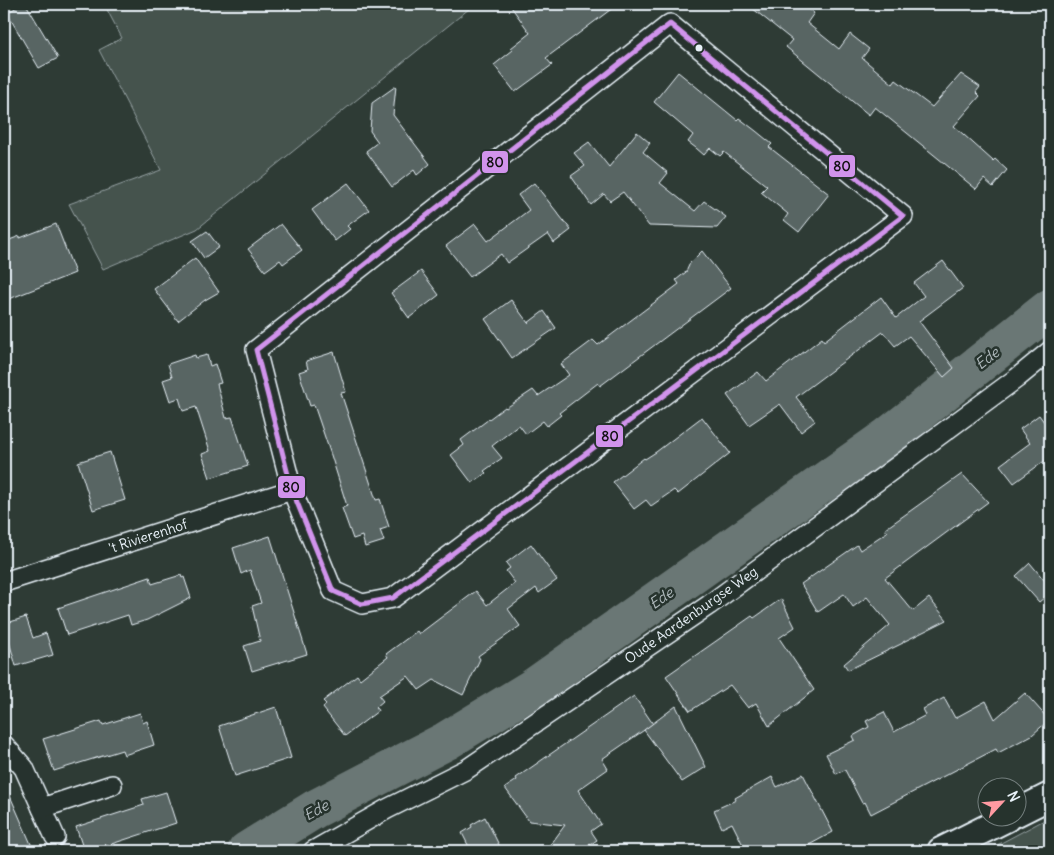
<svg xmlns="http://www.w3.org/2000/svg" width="1054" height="855" font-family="Delius,sans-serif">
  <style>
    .green { fill: #45524e; stroke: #96a2a3 }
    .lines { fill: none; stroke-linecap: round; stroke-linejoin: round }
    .stream { stroke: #9da8a9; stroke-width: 6 }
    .river { stroke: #6b7775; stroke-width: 39 }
    .building { fill: #596563; stroke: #e8f1f8 }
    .street-casing { stroke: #e8f1f8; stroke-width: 22 }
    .secondary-casing { stroke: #e8f1f8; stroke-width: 30 }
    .street { stroke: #26332d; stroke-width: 19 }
    .secondary { stroke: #26332d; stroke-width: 26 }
    .bus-1-casing { stroke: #26332d; stroke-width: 9 }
    .bus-1 { stroke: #d193ec; stroke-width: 5 }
    .bus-dot { fill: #e8f1f8; stroke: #26332d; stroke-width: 2 }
    .labels { text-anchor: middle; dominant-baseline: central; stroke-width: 5; stroke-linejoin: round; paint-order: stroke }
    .street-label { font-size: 14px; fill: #e8f1f8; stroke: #26332d }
    .water-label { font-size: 15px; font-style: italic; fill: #b0babd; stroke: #26332d }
    .line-badge { stroke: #26332d; stroke-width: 2 }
    .pale-badge-label { font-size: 14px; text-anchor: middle; font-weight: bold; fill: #111 }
  </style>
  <rect width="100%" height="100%" fill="#2e3b35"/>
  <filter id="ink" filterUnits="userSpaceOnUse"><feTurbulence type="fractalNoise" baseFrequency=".02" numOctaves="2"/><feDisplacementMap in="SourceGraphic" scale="10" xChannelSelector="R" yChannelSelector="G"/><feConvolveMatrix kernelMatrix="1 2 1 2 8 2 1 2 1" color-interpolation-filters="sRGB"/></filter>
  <g filter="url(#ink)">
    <g class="green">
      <polygon points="104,4 475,4 197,229 103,269 69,204 161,170 99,50 122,38"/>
      <polygon points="1050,817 1050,851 986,851"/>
    </g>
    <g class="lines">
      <polyline class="stream" points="1046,4 1050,10"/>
      <polyline class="river" points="247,851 315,809 446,741 533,688 886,438 1050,308"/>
    </g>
    <g class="building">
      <polygon points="22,4 26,4 58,58 39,68 7,13"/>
      <polygon points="509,4 618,4 546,58 552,65 515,92 494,65 513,50 511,48 530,33"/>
      <polygon points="747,4 802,4 814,13 807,23 839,49 850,34 869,49 862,58 893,84 896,80 932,107 961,74 980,87 976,92 980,96 954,126 993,161 995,159 1007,170 993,187 984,179 976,189 875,107 869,115 786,47 792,40"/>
      <polygon points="678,72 737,120 739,118 756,131 772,144 769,147 829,194 799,232 784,220 788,214 761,192 767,186 724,152 720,156 710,148 704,155 696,148 688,142 693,135 654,102"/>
      <polygon points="396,86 393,115 430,164 417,175 414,170 392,187 366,151 378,142 370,131 372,103"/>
      <polygon points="637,132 650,143 643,152 668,173 660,183 695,211 704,201 726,217 717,228 649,226 623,192 610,201 604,194 591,205 571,176 585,166 574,153 589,142 609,167"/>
      <polygon points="348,183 369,210 347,226 350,229 335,241 312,210"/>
      <polygon points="534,183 571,230 554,243 548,234 507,263 501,254 470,277 446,246 475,224 488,241 529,210 518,195"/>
      <polygon points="56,224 75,273 4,301 4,242 20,236 20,238"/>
      <polygon points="281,224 302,250 283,264 280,260 265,271 248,249"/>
      <polygon points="207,231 219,247 204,258 192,241"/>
      <polygon points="702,251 731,288 600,386 598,383 559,413 561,415 547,426 543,421 526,434 519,425 492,446 502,458 484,471 486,473 472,483 451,455 464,445 461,440 505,407 506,408 533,390 538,396 569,375 561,364 593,340 598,345 679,284 676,280 686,272 690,263"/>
      <polygon points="195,258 219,292 205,300 178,321 154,289"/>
      <polygon points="943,261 963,288 919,321 954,368 944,377 909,336 895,346 883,332 796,397 815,421 801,432 780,404 749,425 727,395 758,372 766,381 822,338 824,341 881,297 896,318 924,296 914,283"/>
      <polygon points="421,271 439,295 409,318 391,293"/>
      <polygon points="511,300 528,323 544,311 556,328 512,358 485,319"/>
      <polygon points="334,352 346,392 341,393 376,500 380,499 389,527 380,530 384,541 365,547 362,536 353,539 342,508 347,506 331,455 314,405 310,406 299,372 308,369 306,361"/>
      <polygon points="195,355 196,358 207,355 210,366 215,364 221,383 217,384 226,418 232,417 248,466 210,478 202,454 210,451 196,407 183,411 179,398 170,401 163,380 172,377 168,364"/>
      <polygon points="1039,415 1050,430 1050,457 1014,483 1000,465 1030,443 1020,429"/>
      <polygon points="702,417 730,453 678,494 674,490 651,506 646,500 634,509 613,482 644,458 645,459 656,452"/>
      <polygon points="110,452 125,500 93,510 78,462"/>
      <polygon points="962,474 988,502 885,578 913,611 929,598 947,620 903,642 903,643 848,670 844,664 890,625 867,597 853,607 844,594 818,612 801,584 857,545 860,550 887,532 885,529"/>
      <polygon points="270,536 307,654 252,671 244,646 260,641 252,606 261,603 250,570 241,574 233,548"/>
      <polygon points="531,544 557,580 539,593 536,588 508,609 520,626 478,656 480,659 463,695 434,680 419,690 408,676 379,696 383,701 376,707 378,711 345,736 323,708 326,704 323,701 357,675 360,679 388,657 386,654 417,631 419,634 476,591 487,605 515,583 506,571 510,568 506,563"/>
      <polygon points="1030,563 1050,587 1050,593 1039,602 1016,576"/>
      <polygon points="181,575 182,578 184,577 191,598 147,620 131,625 128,615 67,635 58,608 150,577 152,584"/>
      <polygon points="781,599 795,627 779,638 814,690 769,726 756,703 748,708 730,685 690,711 666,676 752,616 754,618"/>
      <polygon points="26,617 33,638 46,633 53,655 16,666 4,624"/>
      <polygon points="1025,693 1049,720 1032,735 998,753 996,749 871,814 865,802 862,803 845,770 836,774 826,754 855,740 853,736 869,727 866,721 884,712 894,732 926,715 923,709 944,698 955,718 986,701 995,719"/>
      <polygon points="634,696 653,724 602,759 608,769 578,790 601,824 591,831 597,840 581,851 546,851 565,825 529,821 505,788 517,780 516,778"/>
      <polygon points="676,706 706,767 682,782 644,730"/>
      <polygon points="276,707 291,758 235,776 219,726"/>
      <polygon points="140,713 143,723 147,721 154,745 124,755 122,750 54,771 43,739 101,721 103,725"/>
      <polygon points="803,774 833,832 798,851 746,851 732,823 722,828 714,810 736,800 735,798 772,777 777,787"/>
      <polygon points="4,782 34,851 4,851"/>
      <polygon points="166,792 176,823 90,851 84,851 76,827 144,805 142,799"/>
      <polygon points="485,817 502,851 471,851 462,833 472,827 471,825"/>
    </g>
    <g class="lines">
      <g class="street-casing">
        <g id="street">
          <polygon points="670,24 903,216 393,598 362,604 333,591 292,490 256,350"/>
          <polyline points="4,582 292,490"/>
          <polyline points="4,745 24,768 55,837"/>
          <polyline points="42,808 112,785"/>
          <polyline points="313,851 387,809 467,769 709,605 1017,378 1050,351"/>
        </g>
      </g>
      <g class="secondary-casing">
        <g id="secondary">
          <polyline points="1016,813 1050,796"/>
          <polyline points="941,851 1007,818"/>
        </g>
      </g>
      <use href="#street" class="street"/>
      <use href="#secondary" class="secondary"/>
      <g class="bus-1-casing">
        <polygon id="bus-1" points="670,24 903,216 393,598 362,604 333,591 292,490 256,350"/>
      </g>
      <use href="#bus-1" class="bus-1"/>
    </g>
  </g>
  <circle class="bus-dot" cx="699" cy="48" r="4.5"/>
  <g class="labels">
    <g class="street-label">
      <text transform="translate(148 536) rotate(-18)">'t Rivierenhof</text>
      <text transform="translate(691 615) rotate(-35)">Oude Aardenburgse Weg</text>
    </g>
    <g class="water-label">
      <text transform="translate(987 358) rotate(-38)">Ede</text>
      <text transform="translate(661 598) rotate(-35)">Ede</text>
      <text transform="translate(316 810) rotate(-29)">Ede</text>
    </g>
  </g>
  <g class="line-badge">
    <rect x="481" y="150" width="28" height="24" rx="5" fill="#d193ec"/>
    <rect x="828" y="154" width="28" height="24" rx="5" fill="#d193ec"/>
    <rect x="595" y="424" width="29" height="24" rx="5" fill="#d193ec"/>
    <rect x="277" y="475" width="29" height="24" rx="5" fill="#d193ec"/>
  </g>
  <g class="pale-badge-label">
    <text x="495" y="167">80</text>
    <text x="842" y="171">80</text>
    <text x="610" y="441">80</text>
    <text x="291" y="492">80</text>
  </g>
  <rect width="1054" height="855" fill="none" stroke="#26332d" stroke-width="20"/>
  <rect x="10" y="10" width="1034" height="835" fill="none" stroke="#e8f1f8" stroke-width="2" filter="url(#ink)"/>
  <g transform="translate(1002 802) rotate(64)"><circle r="24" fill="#26332d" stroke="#747f7e"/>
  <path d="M0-4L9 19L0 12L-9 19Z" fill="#ff9aa2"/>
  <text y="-8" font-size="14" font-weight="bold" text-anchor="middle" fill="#e8f1f8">N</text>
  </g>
</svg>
